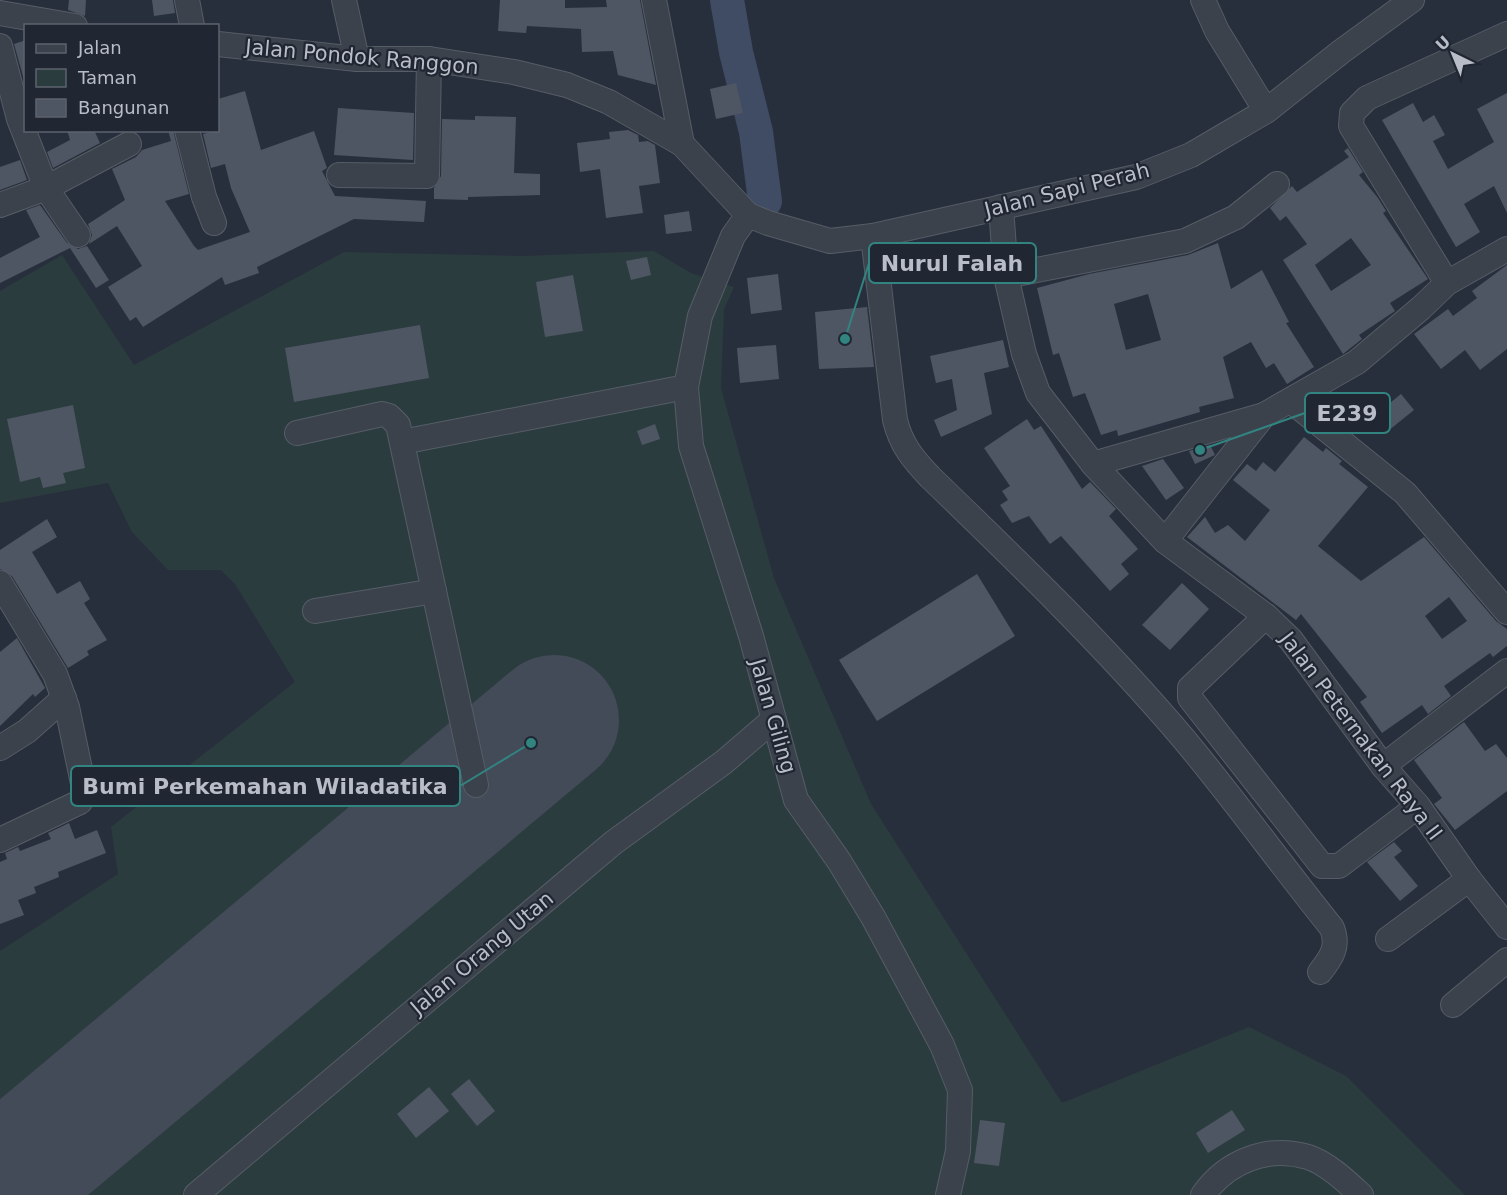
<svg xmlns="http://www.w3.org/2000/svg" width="1507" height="1195" font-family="'DejaVu Sans',sans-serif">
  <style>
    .green { fill: #2b3c3e }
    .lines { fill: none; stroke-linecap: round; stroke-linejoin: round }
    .river { stroke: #404c63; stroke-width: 34 }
    .runway { stroke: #434a58; stroke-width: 130 }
    .building { fill: #4e5664; fill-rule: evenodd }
    .minor-casing { stroke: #565d67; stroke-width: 26 }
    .minor { stroke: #3b424c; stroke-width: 24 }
    .labels { text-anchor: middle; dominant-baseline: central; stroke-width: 4.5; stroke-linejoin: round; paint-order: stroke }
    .street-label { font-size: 21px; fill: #b8bdc7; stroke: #202732 }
    .leader { fill: none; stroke: #318480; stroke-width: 2 }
    .callout-dot { fill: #318480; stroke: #202732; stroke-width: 2 }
    .callout { fill: #202732; stroke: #318480; stroke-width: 2 }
    .callout-label { font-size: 22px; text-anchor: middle; font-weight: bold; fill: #b8bdc7 }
  </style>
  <rect width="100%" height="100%" fill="#282f3c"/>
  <polygon class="green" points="654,251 691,273 734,287 724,309 721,388 774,578 871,804 1062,1103 1249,1027 1346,1076 1465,1195 0,1195 0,951 118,874 111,827 295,682 235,584 221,570 168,570 132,532 108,483 0,503 0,291 62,255 134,365 344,252 524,256"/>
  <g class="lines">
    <polyline class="river" points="727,0 736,52 756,132 765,201"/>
    <polyline class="runway" points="0,1184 554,720"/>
  </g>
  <g class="building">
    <polygon points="69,0 86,0 85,16 68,10"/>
    <polygon points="152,0 173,0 175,13 154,16"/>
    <polygon points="500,0 565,0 565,8 607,7 606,0 640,0 656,85 618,75 613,51 582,52 581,29 527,26 526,33 498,31"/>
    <polygon points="26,40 26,87 14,44"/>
    <polygon points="736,83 743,113 716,119 710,89"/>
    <polygon points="245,91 261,150 314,131 327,168 322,171 335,196 426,201 424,222 354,219 257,267 259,273 225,285 222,277 143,327 136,317 130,321 108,287 142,266 117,226 89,244 92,235 88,224 125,200 112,169 136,157 142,150 171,141 168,130 173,130 189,194 165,201 194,246 198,250 250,232 231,188 225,164 211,168 203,134 218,130 218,99"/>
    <polygon points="1507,93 1507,213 1494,186 1464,204 1480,232 1456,247 1382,120 1413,103 1423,122 1434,115 1445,135 1433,141 1448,169 1494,142 1477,109"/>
    <polygon points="338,108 414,113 413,160 334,155"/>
    <polygon points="475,116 516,117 514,173 540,174 540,195 468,197 468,200 434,199 434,188 441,176 442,119 475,120"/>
    <polygon points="67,130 94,130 100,143 53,168 47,152 70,140"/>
    <polygon points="628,130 638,135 639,142 648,141 655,145 660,183 639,186 643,213 606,218 600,169 580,172 577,143 610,139 609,132"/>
    <path d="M1348 148 1363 172 1359 175 1378 198 1386 211 1383 213 1428 279 1390 303 1395 311 1359 335 1362 339 1343 354 1283 260 1307 244 1286 216 1280 221 1270 208 1292 186 1297 192 1349 157 1344 151ZM1351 238 1371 265 1331 291 1315 265Z"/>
    <polygon points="20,160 27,180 0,190 0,167"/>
    <polygon points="40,205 67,243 78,249 87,246 109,280 96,288 70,248 0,283 0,258 40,237 26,210"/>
    <polygon points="689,211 692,231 666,234 664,215"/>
    <path d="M1218 243 1231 289 1262 270 1289 322 1286 323 1314 367 1287 384 1274 363 1266 368 1251 342 1223 357 1234 398 1199 407 1200 412 1118 436 1117 430 1101 435 1085 393 1073 397 1059 353 1053 355 1037 288 1089 274 1188 255ZM1148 294 1161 340 1126 350 1114 304Z"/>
    <polygon points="647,257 651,275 631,280 626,261"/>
    <polygon points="1507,265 1507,349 1480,370 1465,350 1441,369 1414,334 1448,309 1453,316 1477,298 1472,291"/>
    <polygon points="778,274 782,310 751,314 747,278"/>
    <polygon points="573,275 583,331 545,337 536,282"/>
    <polygon points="867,307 874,367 819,369 815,312"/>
    <polygon points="420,325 429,378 294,402 285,348"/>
    <polygon points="1003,340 1009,367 984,373 992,414 941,437 934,420 957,410 952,379 936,383 930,356"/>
    <polygon points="776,345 779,379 740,383 737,348"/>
    <polygon points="1401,394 1414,410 1388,431 1375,415"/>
    <polygon points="73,405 85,468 63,473 66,483 43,488 40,477 20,482 7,419"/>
    <polygon points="1027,419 1034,430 1041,426 1082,489 1090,482 1116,509 1109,516 1138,549 1121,564 1129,574 1110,591 1061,536 1050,544 1029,516 1012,523 1000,505 1008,500 1002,491 1010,486 984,448"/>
    <polygon points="655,424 660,439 642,445 637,431"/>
    <path d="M1304 437 1323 452 1326 448 1342 461 1339 464 1368 487 1318 546 1361 581 1424 537 1496 621 1507 629V646L1493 657 1490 653 1444 686 1451 696 1428 714 1422 705 1382 733 1360 702 1367 697 1301 614 1296 620 1187 537 1205 517 1215 533 1228 525 1245 541 1270 510 1233 480 1247 464 1256 471 1263 462 1275 472ZM1449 597 1467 621 1442 639 1425 616Z"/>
    <polygon points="1210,445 1215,455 1195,464 1189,451"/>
    <polygon points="1163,459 1184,488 1166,500 1142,466"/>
    <polygon points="47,519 57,537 32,552 57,594 80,581 90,599 84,603 107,640 87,651 89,655 68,668 12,576 0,569 0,550"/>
    <polygon points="977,574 1015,636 877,721 839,660"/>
    <polygon points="1182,583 1209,609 1170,650 1142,625"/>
    <polygon points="17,638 45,688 35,697 33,694 0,726 0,652"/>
    <polygon points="1464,722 1485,751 1496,744 1507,758 1507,791 1455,830 1434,804 1442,798 1414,760"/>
    <polygon points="69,823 75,839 97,830 106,853 58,872 59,877 34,887 36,893 18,900 24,915 0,924 0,862 7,859 5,853 18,847 20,851 51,839 48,833"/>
    <polygon points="1394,842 1402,851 1394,857 1418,886 1400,901 1367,862"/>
    <polygon points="469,1079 495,1111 477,1126 451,1094"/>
    <polygon points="429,1087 449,1111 416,1138 397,1114"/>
    <polygon points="1232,1110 1245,1130 1208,1153 1196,1133"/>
    <polygon points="980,1120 1005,1123 999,1166 974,1163"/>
  </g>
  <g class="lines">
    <g class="minor-casing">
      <g id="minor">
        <polyline points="187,0 192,26"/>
        <polyline points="344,0 357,59"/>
        <polyline points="654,0 682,144"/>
        <polyline points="1203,0 1217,31 1266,111"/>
        <polyline points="0,13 75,26"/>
        <polyline points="218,44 357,59 429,59 514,72 567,85 609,102 682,144 748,215 768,223 830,241 873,236 1136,177 1191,155 1266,111 1342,51 1412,0"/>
        <polyline points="0,46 19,119 46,188 78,235"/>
        <polyline points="187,130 204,197 214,223"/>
        <polyline points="339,175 427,176 429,59"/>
        <polyline points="0,205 46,188 129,144"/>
        <polyline points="1001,207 1006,276 1024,354 1038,393 1093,464 1165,541 1266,616 1291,640 1383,766 1418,806 1469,879 1507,927"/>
        <polyline points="748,215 733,236 700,316 686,387 691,446 751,636 796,800 839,861 873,917 942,1045 960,1090 958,1151 948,1195"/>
        <path d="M873 236 895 420C901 445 913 459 930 477 1017 561 1105 646 1183 738 1235 800 1281 865 1332 928 1339 946 1332 957 1320 972"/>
        <polyline points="1006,276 1185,241 1236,217 1277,184"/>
        <polyline points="1447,283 1351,126 1352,113 1367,98 1507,34"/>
        <polyline points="1291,401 1405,493 1507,612"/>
        <polyline points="297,433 382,414 389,416 398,425 476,785"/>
        <polyline points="402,442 686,387"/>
        <polyline points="1093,464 1264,415 1357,362 1421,308 1447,283 1507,249"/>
        <polyline points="1165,541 1264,415"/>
        <polyline points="0,583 55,674 67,707 85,793 80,802 0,840"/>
        <polyline points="315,611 434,591"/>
        <polyline points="1266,616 1190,688 1190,698 1322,866 1339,866 1418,806"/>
        <polyline points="0,748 27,731 64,698"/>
        <polyline points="1383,766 1507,671"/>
        <polyline points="1388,939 1469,879"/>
        <polyline points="1453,1005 1507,960"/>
        <polyline points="196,1195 613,843 724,762 774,719"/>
        <path d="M1203 1195C1227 1161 1268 1145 1308 1157 1327 1163 1347 1182 1361 1195"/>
      </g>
    </g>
    <use href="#minor" class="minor"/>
  </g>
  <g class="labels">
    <g class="street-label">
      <text transform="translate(362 57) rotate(5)">Jalan Pondok Ranggon</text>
      <text transform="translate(1067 190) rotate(-14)">Jalan Sapi Perah</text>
      <text transform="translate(773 716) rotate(74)">Jalan Giling</text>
      <text transform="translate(1361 736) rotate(53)">Jalan Peternakan Raya II</text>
      <text transform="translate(482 953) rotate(-40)">Jalan Orang Utan</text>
    </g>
  </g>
  <path class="leader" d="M845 339L869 263M1200 450L1305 413M531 743L460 786"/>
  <g class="callout-dot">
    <circle cx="845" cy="339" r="6"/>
    <circle cx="1200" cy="450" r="6"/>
    <circle cx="531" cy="743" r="6"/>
  </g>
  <g class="callout">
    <rect x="869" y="243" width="167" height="40" rx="6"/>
    <rect x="1305" y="393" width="85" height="40" rx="6"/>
    <rect x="71" y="766" width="389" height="40" rx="6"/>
  </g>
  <g class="callout-label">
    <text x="952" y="271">Nurul Falah</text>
    <text x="1347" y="421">E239</text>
    <text x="265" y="794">Bumi Perkemahan Wiladatika</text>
  </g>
  <rect x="24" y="24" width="195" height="108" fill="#202732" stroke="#5d636e" stroke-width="1.5"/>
  <rect x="36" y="44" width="30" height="9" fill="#3b424c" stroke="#5d636e" stroke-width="1.5"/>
  <text x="78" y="54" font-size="18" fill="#b8bdc7">Jalan</text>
  <rect x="36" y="69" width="30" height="18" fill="#2b3c3e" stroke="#5d636e" stroke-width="1.5"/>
  <text x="78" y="84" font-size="18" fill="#b8bdc7">Taman</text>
  <rect x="36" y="99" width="30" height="18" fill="#4e5664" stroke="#5d636e" stroke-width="1.5"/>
  <text x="78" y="114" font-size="18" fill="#b8bdc7">Bangunan</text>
  <g transform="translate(1453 54) rotate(317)" stroke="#202732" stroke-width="4.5" paint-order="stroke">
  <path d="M0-4.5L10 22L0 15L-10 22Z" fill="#b8bdc7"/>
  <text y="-9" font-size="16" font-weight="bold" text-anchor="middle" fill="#b8bdc7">U</text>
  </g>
</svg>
